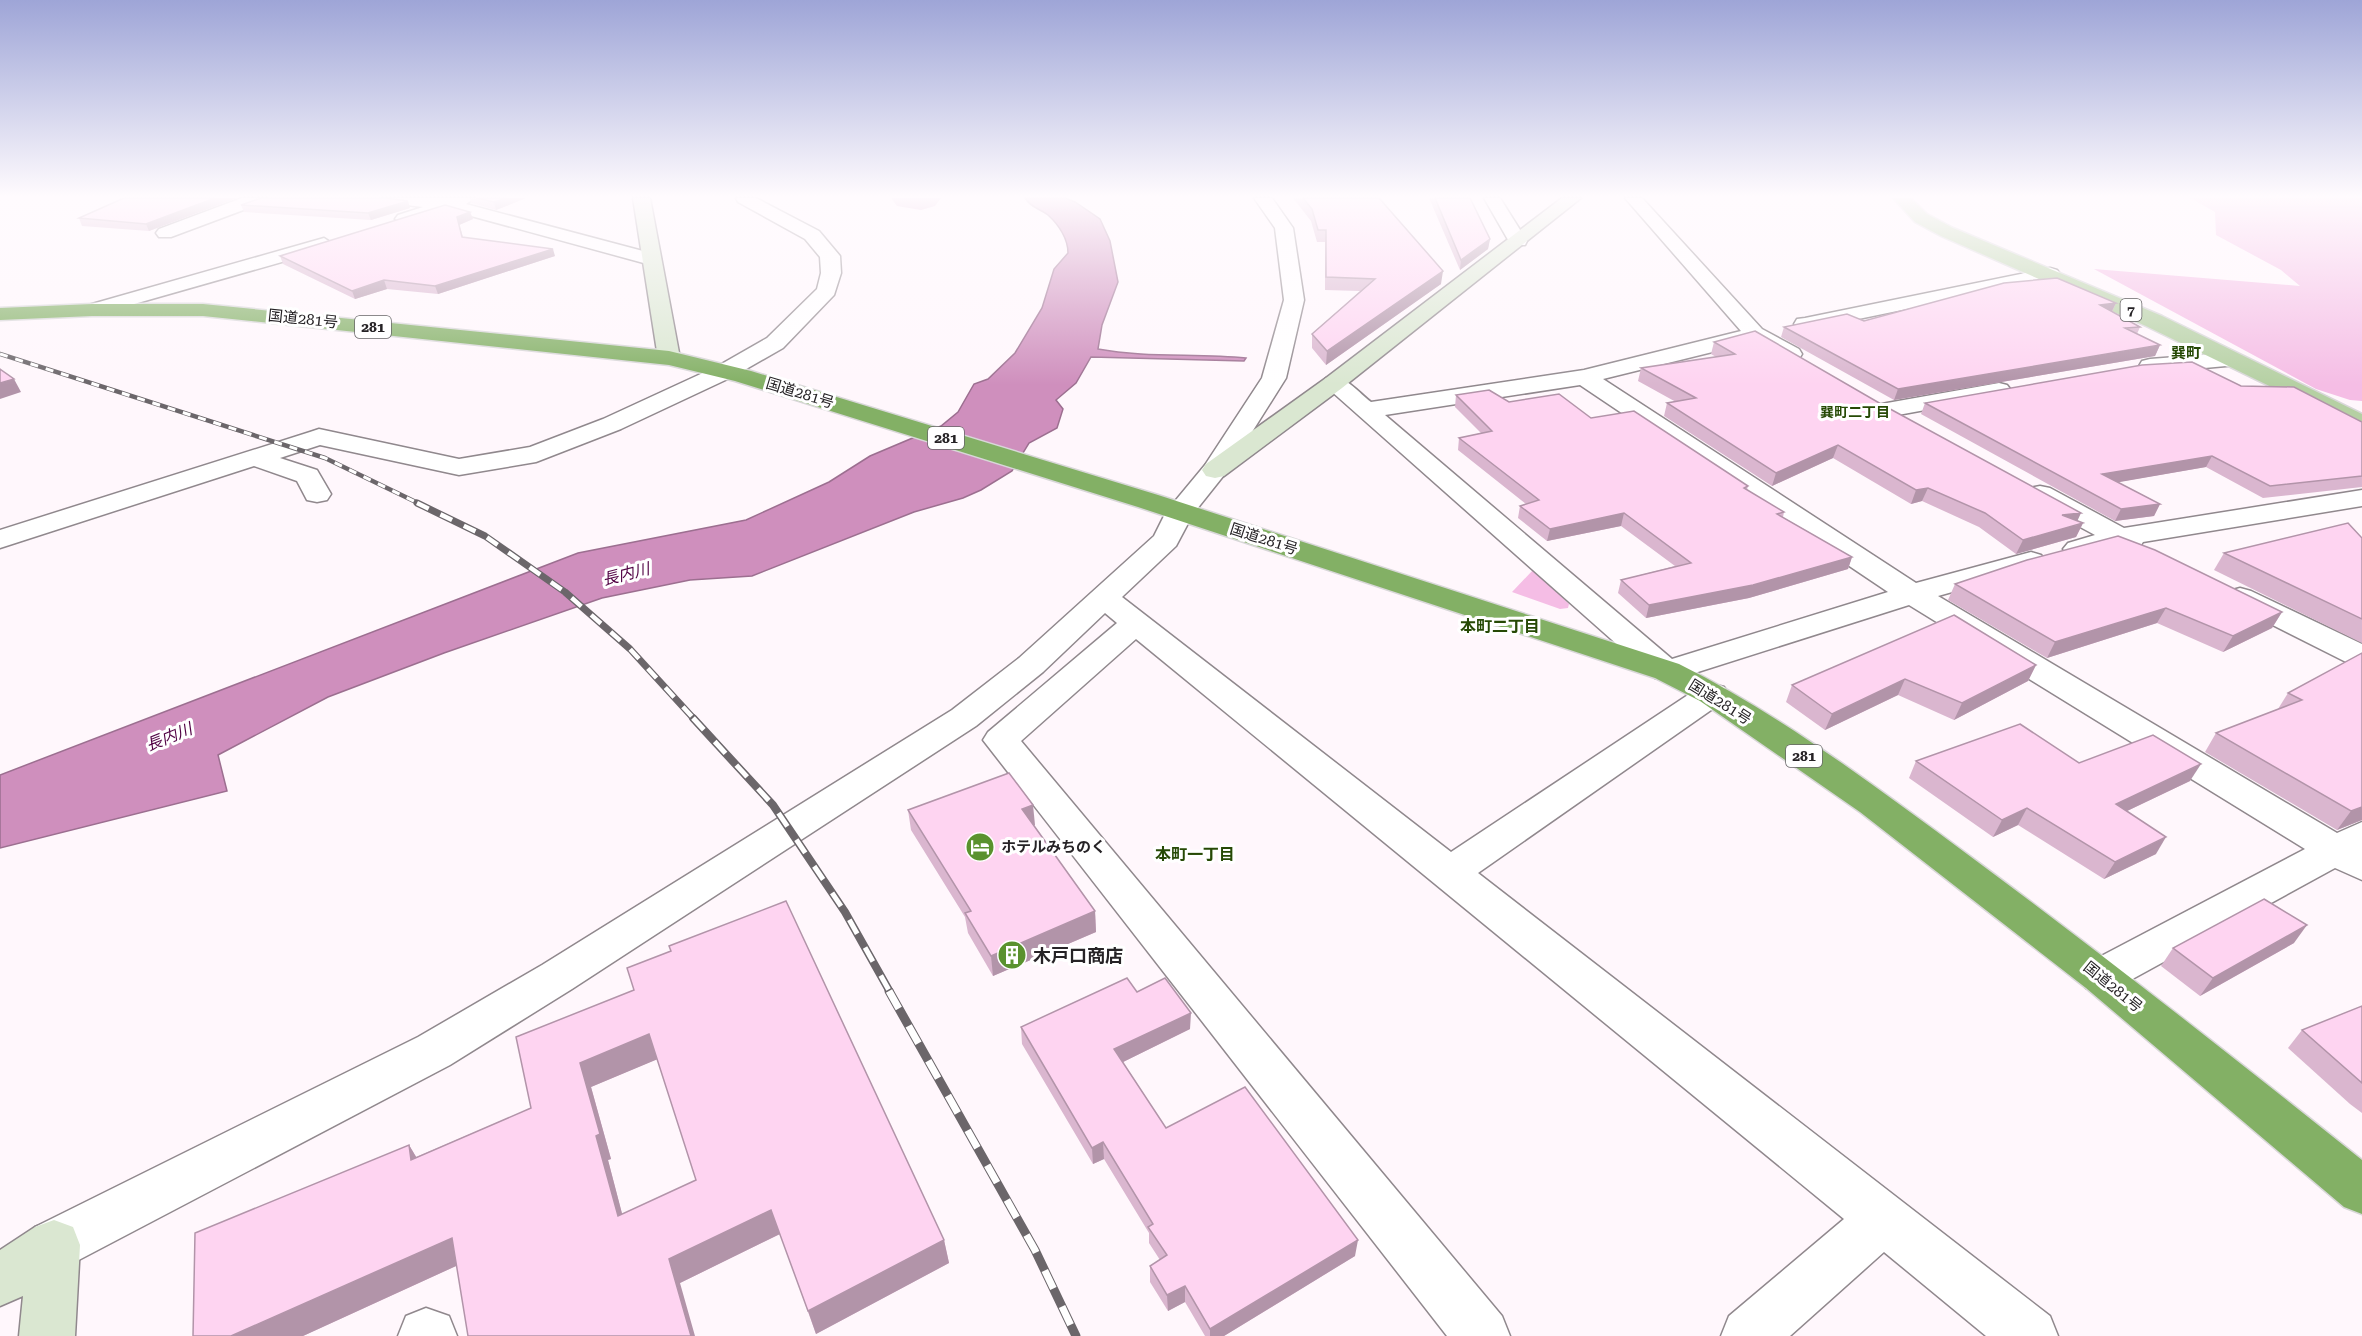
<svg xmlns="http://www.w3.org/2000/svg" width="2362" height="1336" font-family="'Roboto Serif','Noto Sans JP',serif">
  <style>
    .green { fill: #f5bde5 }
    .water { fill: #cf8fbd; stroke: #9c6f90; stroke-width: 1.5 }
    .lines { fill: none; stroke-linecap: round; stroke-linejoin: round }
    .river { fill: #cf8fbd; fill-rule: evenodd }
    .street-casing { stroke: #90888d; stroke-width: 3 }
    .secondary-casing { stroke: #90888d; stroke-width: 3 }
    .primary-casing { stroke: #d8d7d8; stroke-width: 3 }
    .highway-casing { stroke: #d8d7d8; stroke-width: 3 }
    .street { fill: #fff; fill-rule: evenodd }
    .secondary { fill: #dae7d1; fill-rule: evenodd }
    .primary { fill: #b5d0a3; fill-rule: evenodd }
    .highway { fill: #83b065; fill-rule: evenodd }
    .rail-far3-casing { stroke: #6b666a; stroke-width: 4.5 }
    .rail-far2-casing { stroke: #6b666a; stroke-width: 7 }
    .rail-far1-casing { stroke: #6b666a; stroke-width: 8 }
    .rail-casing { stroke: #6b666a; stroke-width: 9 }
    .rail-far3 { stroke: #fff; stroke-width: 3; stroke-dasharray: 8; stroke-linecap: butt }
    .rail-far2 { stroke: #fff; stroke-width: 4.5; stroke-dasharray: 13; stroke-linecap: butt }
    .rail-far1 { stroke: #fff; stroke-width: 5; stroke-dasharray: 16; stroke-linecap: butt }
    .rail { stroke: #fff; stroke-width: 7; stroke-dasharray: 20; stroke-linecap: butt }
    .wall { fill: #dab6cf; fill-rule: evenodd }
    .shaded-wall { fill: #b294a9 }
    .building { fill: #fed4f1; stroke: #b294a9; stroke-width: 1.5; fill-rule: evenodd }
    .labels { text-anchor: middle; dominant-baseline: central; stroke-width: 6; stroke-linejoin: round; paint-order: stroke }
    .shield { fill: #fff; stroke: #676567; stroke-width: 1.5 }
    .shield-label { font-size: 14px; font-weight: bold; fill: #262326 }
    .far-neighbourhood-label { font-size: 14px; font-weight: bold; fill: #264905; stroke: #fff }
    .street-label { font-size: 15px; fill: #262326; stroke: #fff }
    .far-quarter-label { font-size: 15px; font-weight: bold; fill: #264905; stroke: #fff }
    .poi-label { font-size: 15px; font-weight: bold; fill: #262326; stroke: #fff; text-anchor: start }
    .water-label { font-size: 16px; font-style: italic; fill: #510244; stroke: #fff }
    .neighbourhood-label { font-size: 16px; font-weight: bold; fill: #264905; stroke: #fff }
    .near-poi-label { font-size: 18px; font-weight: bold; fill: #262326; stroke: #fff; text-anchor: start }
  </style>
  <rect width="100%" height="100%" fill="#fff7fc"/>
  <g class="green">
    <polygon points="2190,198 2362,198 2362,401 2350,400 2316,389 2094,269 2300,286 2281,270 2216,235 2215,212"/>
    <polygon points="1533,570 1569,604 1568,608 1560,609 1512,592"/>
  </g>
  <path class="water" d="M1025 198H1065L1075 202 1100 219 1110 241 1118 282 1102 325 1098 349C1146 358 1197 353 1246 358L1244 361 1091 357 1076 383 1056 400 1063 409 1057 428 1029 443 1012 471 981 490 963 498 914 512 752 576 690 580 602 598 444 653 328 697 218 755 227 791 0 848V775L578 553 746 520 829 482 870 456 941 426 958 412 974 384 988 379 1015 353 1042 308 1054 269 1068 253C1068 239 1059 225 1048 215 1039 208 1031 208 1025 198Z"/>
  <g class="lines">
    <polygon class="river" points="891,198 941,198 935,206 921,210 897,206"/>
    <g class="street-casing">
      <g id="street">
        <polygon points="242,198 268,198 265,202 171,237 159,237 156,233 159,229"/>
        <polygon points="381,198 475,198 466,204 658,255 661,259 651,265 449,210 404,224 395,219 398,215 423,207 390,203"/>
        <polygon points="736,198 756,198 819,231 840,256 841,273 834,295 783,348 734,376 621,429 536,462 459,475 320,445 280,458 317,470 331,494 327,500 317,502 307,500 297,481 254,466 0,548 0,530 310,432 319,429 459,459 530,447 603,419 718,366 767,338 817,289 821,273 820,257 805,239 738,202"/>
        <polygon points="1254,198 1272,198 1293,228 1304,300 1286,378 1228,470 1193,514 1176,546 1122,597 1451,852 1700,687 1712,684 1724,687 1729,694 1724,701 1478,873 2050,1316 2058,1336 1986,1336 1884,1252 1790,1336 1721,1336 1729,1316 1844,1219 1136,639 1021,741 1502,1316 1510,1336 1447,1336 983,740 988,732 1117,623 1105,613 1043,672 976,726 572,989 450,1065 73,1263 54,1270 35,1263 28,1245 35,1227 418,1037 542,965 952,710 1019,658 1154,536 1166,512 1205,465 1262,378 1284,300 1275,228"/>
        <polygon points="1484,198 1500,198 1527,241 1525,245 1511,245"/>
        <path d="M1625 198H1642L1762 329 1799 349 1802 354 1799 359C1782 363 1767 350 1753 342L1603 379 1916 583 2031 552 2041 555 2046 561 2041 567 1938 596 2337 833 2362 822V880L2335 868 2116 988 2101 993 2086 988 2079 976 2086 964 2305 849 1909 605 1679 678 1667 681 1655 678 1322 383 1326 378C1344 373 1357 391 1371 402L1584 370 1741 331ZM1580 385 1888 592 1672 659 1385 415Z"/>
        <polygon points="324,238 333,244 331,248 99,314 85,314 82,310 85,306"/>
        <polygon points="2050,268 2057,270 2060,274 2057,278 1805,330 1797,329 1794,324 1797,319 1805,318"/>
        <polygon points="2229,353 2237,355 2240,360 2237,365 2150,373 2142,371 2139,366 2142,361 2150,359"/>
        <polygon points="1999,383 2007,385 2011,390 2007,395 1887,417 1878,415 1875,410 1878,405 1887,403"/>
        <path d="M2040 486 2050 488 2124 528 2362 490V506L2143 542 2139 548C2129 551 2124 547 2115 547 2098 547 2086 560 2068 555L2063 549 2068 543 2095 535 2030 500 2026 494 2030 488Z"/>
        <polygon points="2240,588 2251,591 2362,644 2362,667 2350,664 2229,603 2225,597 2229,591"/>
        <polygon points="426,1308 449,1316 457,1336 398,1336 406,1316"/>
      </g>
    </g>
    <g class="secondary-casing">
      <g id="secondary">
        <polygon points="633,198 650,198 680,358 677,363 661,363 658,358"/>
        <polygon points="1562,198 1581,198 1342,388 1224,476 1215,478 1206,476 1202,470 1206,464 1326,378"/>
        <polygon points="54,1220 73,1227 80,1245 75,1336 19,1336 23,1296 0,1306 0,1250 35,1227"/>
      </g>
    </g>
    <g class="primary-casing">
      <polygon id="primary" points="1893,198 1911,198 1927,214 1953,228 2162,316 2362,414 2362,431 2146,326 1941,236 1915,222"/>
    </g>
    <g class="highway-casing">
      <path id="highway" d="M92 304H203L669 351 751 371 1158 495 1679 664C1781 715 1875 786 1967 854 2101 953 2232 1056 2362 1160V1214L2344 1207 2086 988 1860 812 1700 701 1655 678 1138 507 735 381 669 365 203 316H92L0 320V308Z"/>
    </g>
    <use href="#street" class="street"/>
    <use href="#secondary" class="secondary"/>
    <use href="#primary" class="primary"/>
    <use href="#highway" class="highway"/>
    <g class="rail-far3-casing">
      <polyline id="rail-far3" points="0,354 325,458 420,504"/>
    </g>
    <g class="rail-far2-casing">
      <polyline id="rail-far2" points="417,503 485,536 565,592 630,649 695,720"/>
    </g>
    <g class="rail-far1-casing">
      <polyline id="rail-far1" points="693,718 773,805 845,912 890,992"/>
    </g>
    <g class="rail-casing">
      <polyline id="rail" points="889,991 1035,1250 1076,1336"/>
    </g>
    <use href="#rail-far3" class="rail-far3"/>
    <use href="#rail-far2" class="rail-far2"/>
    <use href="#rail-far1" class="rail-far1"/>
    <use href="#rail" class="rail"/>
  </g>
  <g class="wall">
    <polygon points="124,198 237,198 149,231 82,226 79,218"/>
    <polygon points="470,198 526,198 496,210 471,203"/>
    <polygon points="1293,198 1379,198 1441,284 1326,365 1312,348 1312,334 1360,291 1325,290 1325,242 1317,242 1311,221"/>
    <polygon points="1429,198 1471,198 1470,198 1490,239 1488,249 1460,270"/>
    <polygon points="241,205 410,208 371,220 244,212"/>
    <polygon points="470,212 473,219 459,225 463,237 555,256 438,294 387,289 355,299 283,264 280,256"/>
    <polygon points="2116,303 2112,312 2140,327 2137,334 2160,345 2155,356 1894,400 1781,337 1784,327"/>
    <polygon points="1714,342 2083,523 2076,537 2016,554 1979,527 1922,501 1911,504 1833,458 1772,486 1664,416 1667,403 1676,402 1638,381 1641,368 1716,357 1711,354"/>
    <polygon points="1456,395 1509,402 1591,418 1748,486 1747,490 1784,512 1783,517 1852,557 1848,569 1749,598 1646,618 1618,593 1621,580 1675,566 1621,526 1547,541 1518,518 1520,506 1526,504 1458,450 1459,438 1481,433 1455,407"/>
    <polygon points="1925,403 2362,422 2362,487 2263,498 2206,467 2118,482 2160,504 2154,516 2115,521 1921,414"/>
    <polygon points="2362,538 2362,643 2214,570 2224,553"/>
    <polygon points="1955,584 2282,612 2272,628 2223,652 2157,623 2047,658 1948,600"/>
    <polygon points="2362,653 2362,820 2337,830 2205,752 2216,733 2278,709 2288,693"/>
    <polygon points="2036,665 2028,681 1954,720 1898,695 1825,730 1786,702 1792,685"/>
    <polygon points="1916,761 2079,763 2190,781 2127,811 2156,854 2104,879 2018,825 1993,837 1909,778"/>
    <polygon points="908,810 1035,825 1034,825 1095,911 1096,932 993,976 968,933 965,917 911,830"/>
    <polygon points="2294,943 2200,996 2161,966 2173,948"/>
    <path d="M669 946 944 1240 949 1263 816 1334 780 1234 680 1283 456 1266 303 1336H193L409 1145 416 1157 531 1108 634 990 671 951ZM657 1059 696 1180 622 1214 608 1160 611 1159 591 1087Z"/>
    <polygon points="1137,992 1190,1029 1123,1062 1166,1128 1355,1256 1224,1336 1205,1336 1185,1302 1168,1311 1150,1282 1150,1266 1160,1260 1149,1243 1149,1233 1104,1159 1093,1164 1022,1044 1021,1027"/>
    <polygon points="2362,1006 2362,1113 2350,1104 2288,1048 2302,1030"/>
  </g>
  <g class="shaded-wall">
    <polygon points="215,198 237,198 149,231 146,224"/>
    <polygon points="506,198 526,198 496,210 494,202"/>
    <polygon points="408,201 410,208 371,220 368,213"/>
    <polygon points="470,212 473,219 459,225 465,245 457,217"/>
    <polygon points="1490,239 1488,249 1460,270 1461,260"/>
    <polygon points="553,249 555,256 438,294 435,286"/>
    <polygon points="1443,271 1441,284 1326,365 1327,351"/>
    <polygon points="384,280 387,289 355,299 352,291"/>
    <polygon points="2116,303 2111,313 2100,305"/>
    <polygon points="2160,345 2155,356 1894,400 1898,389"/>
    <polygon points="14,379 21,392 0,399 0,383"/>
    <polygon points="1838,445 1833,458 1772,486 1776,473"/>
    <polygon points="2212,456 2206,467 2097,486 2102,474"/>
    <polygon points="1928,488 1922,501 1911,504 1916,490"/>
    <polygon points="2160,504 2154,516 2115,521 2121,509"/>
    <polygon points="1624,513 1621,526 1547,541 1550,529"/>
    <polygon points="2081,513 2075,526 2083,523 2076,537 2016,554 2023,540 2062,515"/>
    <polygon points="1852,557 1848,569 1749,598 1646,618 1649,605"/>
    <polygon points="2166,608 2157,623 2047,658 2055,642"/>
    <polygon points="2282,612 2272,628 2223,652 2233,636"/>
    <polygon points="2036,665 2028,681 1954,720 1962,703"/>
    <polygon points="1905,679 1898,695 1825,730 1832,714"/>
    <polygon points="2201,764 2190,781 2106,821 2116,804"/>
    <polygon points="1033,805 1035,825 1024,829 1022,809"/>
    <polygon points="2362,807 2362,820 2337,830 2351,811"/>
    <polygon points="2027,808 2018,825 1993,837 2002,820"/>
    <polygon points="2166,837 2156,854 2104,879 2115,862"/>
    <polygon points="1095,911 1096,932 993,976 991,956"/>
    <polygon points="2307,925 2294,943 2200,996 2213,978"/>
    <polygon points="1191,1013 1190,1029 1115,1066 1114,1049"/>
    <polygon points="649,1034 658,1059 591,1087 611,1159 608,1160 629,1240 618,1216 596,1136 580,1063"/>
    <polygon points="1103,1142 1104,1159 1093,1164 1092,1148"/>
    <polygon points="409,1145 424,1170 411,1160"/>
    <polygon points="771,1210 780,1234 680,1283 695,1336 691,1336 669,1259"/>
    <polygon points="452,1238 467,1261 303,1336 231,1336"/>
    <polygon points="944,1240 949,1263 816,1334 808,1311"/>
    <polygon points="1358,1240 1355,1256 1224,1336 1210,1336 1210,1329"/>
    <polygon points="1185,1286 1185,1302 1168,1311 1167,1295"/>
  </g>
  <g class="building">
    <polygon points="124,198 215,198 146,224 79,218"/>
    <polygon points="261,198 386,198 408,201 368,213 241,205"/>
    <polygon points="476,198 506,198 494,202"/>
    <polygon points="1303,198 1379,198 1443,271 1327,351 1312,334 1375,279 1326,277 1326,230 1318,230 1312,209"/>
    <polygon points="1435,198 1470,198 1490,239 1461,260"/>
    <polygon points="445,205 470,212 457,217 462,237 553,249 435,286 384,280 352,291 280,256"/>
    <polygon points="2057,278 2116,303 2100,305 2140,327 2125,328 2160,345 1898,389 1784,327 1847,314 1864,321 2004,283"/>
    <polygon points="1755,331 1881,404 2081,513 2062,515 2083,523 2023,540 1985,513 1928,488 1916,490 1838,445 1776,473 1667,403 1696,398 1641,368 1735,354 1714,342"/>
    <polygon points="2192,362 2241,386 2294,387 2362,422 2362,476 2270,486 2212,456 2102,474 2160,504 2121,509 1925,403 2142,365"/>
    <polygon points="0,369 14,379 0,383"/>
    <polygon points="1489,390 1509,402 1559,394 1591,418 1634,411 1748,486 1744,488 1784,512 1777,514 1852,557 1753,585 1649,605 1621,580 1691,563 1624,513 1550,529 1520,506 1539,500 1459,438 1492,431 1456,395"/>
    <polygon points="2348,523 2362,538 2362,619 2224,553"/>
    <polygon points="2118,536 2155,550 2282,612 2233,636 2166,608 2055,642 1955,584 2027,560"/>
    <polygon points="1954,615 2036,665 1962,703 1905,679 1832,714 1792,685"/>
    <polygon points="2362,653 2362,807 2351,811 2216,733 2302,700 2288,693"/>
    <polygon points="2020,724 2079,763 2153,735 2201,764 2116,804 2166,837 2115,862 2027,808 2002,820 1916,761"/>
    <polygon points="1009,773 1033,805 1022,809 1095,911 991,956 965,913 971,911 908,810"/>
    <polygon points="2264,899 2307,925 2213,978 2173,948"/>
    <path d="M786 901 944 1240 808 1311 771 1210 669 1259 691 1336H468L452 1238 231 1336H193L195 1233 409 1145 411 1160 531 1108 516 1037 634 990 627 968 671 951 669 946ZM649 1034 696 1180 618 1216 596 1136 600 1134 580 1063Z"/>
    <polygon points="1127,978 1137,992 1165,978 1191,1013 1114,1049 1166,1128 1245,1087 1358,1240 1210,1329 1185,1286 1167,1295 1150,1266 1167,1255 1148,1227 1153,1224 1103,1142 1092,1148 1021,1027"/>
    <polygon points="2362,1006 2362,1083 2302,1030"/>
  </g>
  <linearGradient id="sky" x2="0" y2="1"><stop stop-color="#9ea5d7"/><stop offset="0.51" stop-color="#fffbfe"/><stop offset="1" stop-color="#fffbfe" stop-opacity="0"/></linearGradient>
  <rect width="2362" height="385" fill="url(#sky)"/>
  <defs>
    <g id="hotel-disc" transform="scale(1.5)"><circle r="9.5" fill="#5a922e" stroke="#fff"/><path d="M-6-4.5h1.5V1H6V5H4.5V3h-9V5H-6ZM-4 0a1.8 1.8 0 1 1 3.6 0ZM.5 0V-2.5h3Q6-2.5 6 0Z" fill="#fff"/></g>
    <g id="building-disc" transform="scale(1.5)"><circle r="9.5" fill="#5a922e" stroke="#fff"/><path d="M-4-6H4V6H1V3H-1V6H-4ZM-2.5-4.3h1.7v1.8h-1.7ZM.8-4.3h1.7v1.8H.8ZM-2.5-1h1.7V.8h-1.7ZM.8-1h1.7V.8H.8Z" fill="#fff"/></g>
  </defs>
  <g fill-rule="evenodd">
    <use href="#hotel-disc" x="980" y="847"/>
    <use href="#building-disc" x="1012" y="955"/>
  </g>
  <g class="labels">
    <g class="shield">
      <rect x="2120.5" y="299" width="21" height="22" rx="4.5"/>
      <rect x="355" y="316" width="36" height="22" rx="4.5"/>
      <rect x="928" y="427" width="36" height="22" rx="4.5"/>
      <rect x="1786" y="745" width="36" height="22" rx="4.5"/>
    </g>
    <g class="shield-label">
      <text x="2131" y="310">7</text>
      <text x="373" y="327">281</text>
      <text x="946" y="438">281</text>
      <text x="1804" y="756">281</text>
    </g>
    <g class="far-neighbourhood-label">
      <text x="1855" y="412">巽町二丁目</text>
    </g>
    <g class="street-label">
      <text transform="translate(303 319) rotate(6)">国道281号</text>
      <text transform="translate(800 393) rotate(17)">国道281号</text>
      <text transform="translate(1264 539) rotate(18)">国道281号</text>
      <text transform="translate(1720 702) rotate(32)">国道281号</text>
      <text transform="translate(2113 987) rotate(39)">国道281号</text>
    </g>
    <g class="far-quarter-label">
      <text x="2186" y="353">巽町</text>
    </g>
    <g class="poi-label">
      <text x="1001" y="847">ホテルみちのく</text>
    </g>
    <g class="water-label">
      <text transform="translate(626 574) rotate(-14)">長内川</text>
      <text transform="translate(169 737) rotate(-22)">長内川</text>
    </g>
    <g class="neighbourhood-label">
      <text x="1500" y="626">本町二丁目</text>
      <text x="1195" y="854">本町一丁目</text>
    </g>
    <g class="near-poi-label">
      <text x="1033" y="955">木戸口商店</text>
    </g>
  </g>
</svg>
